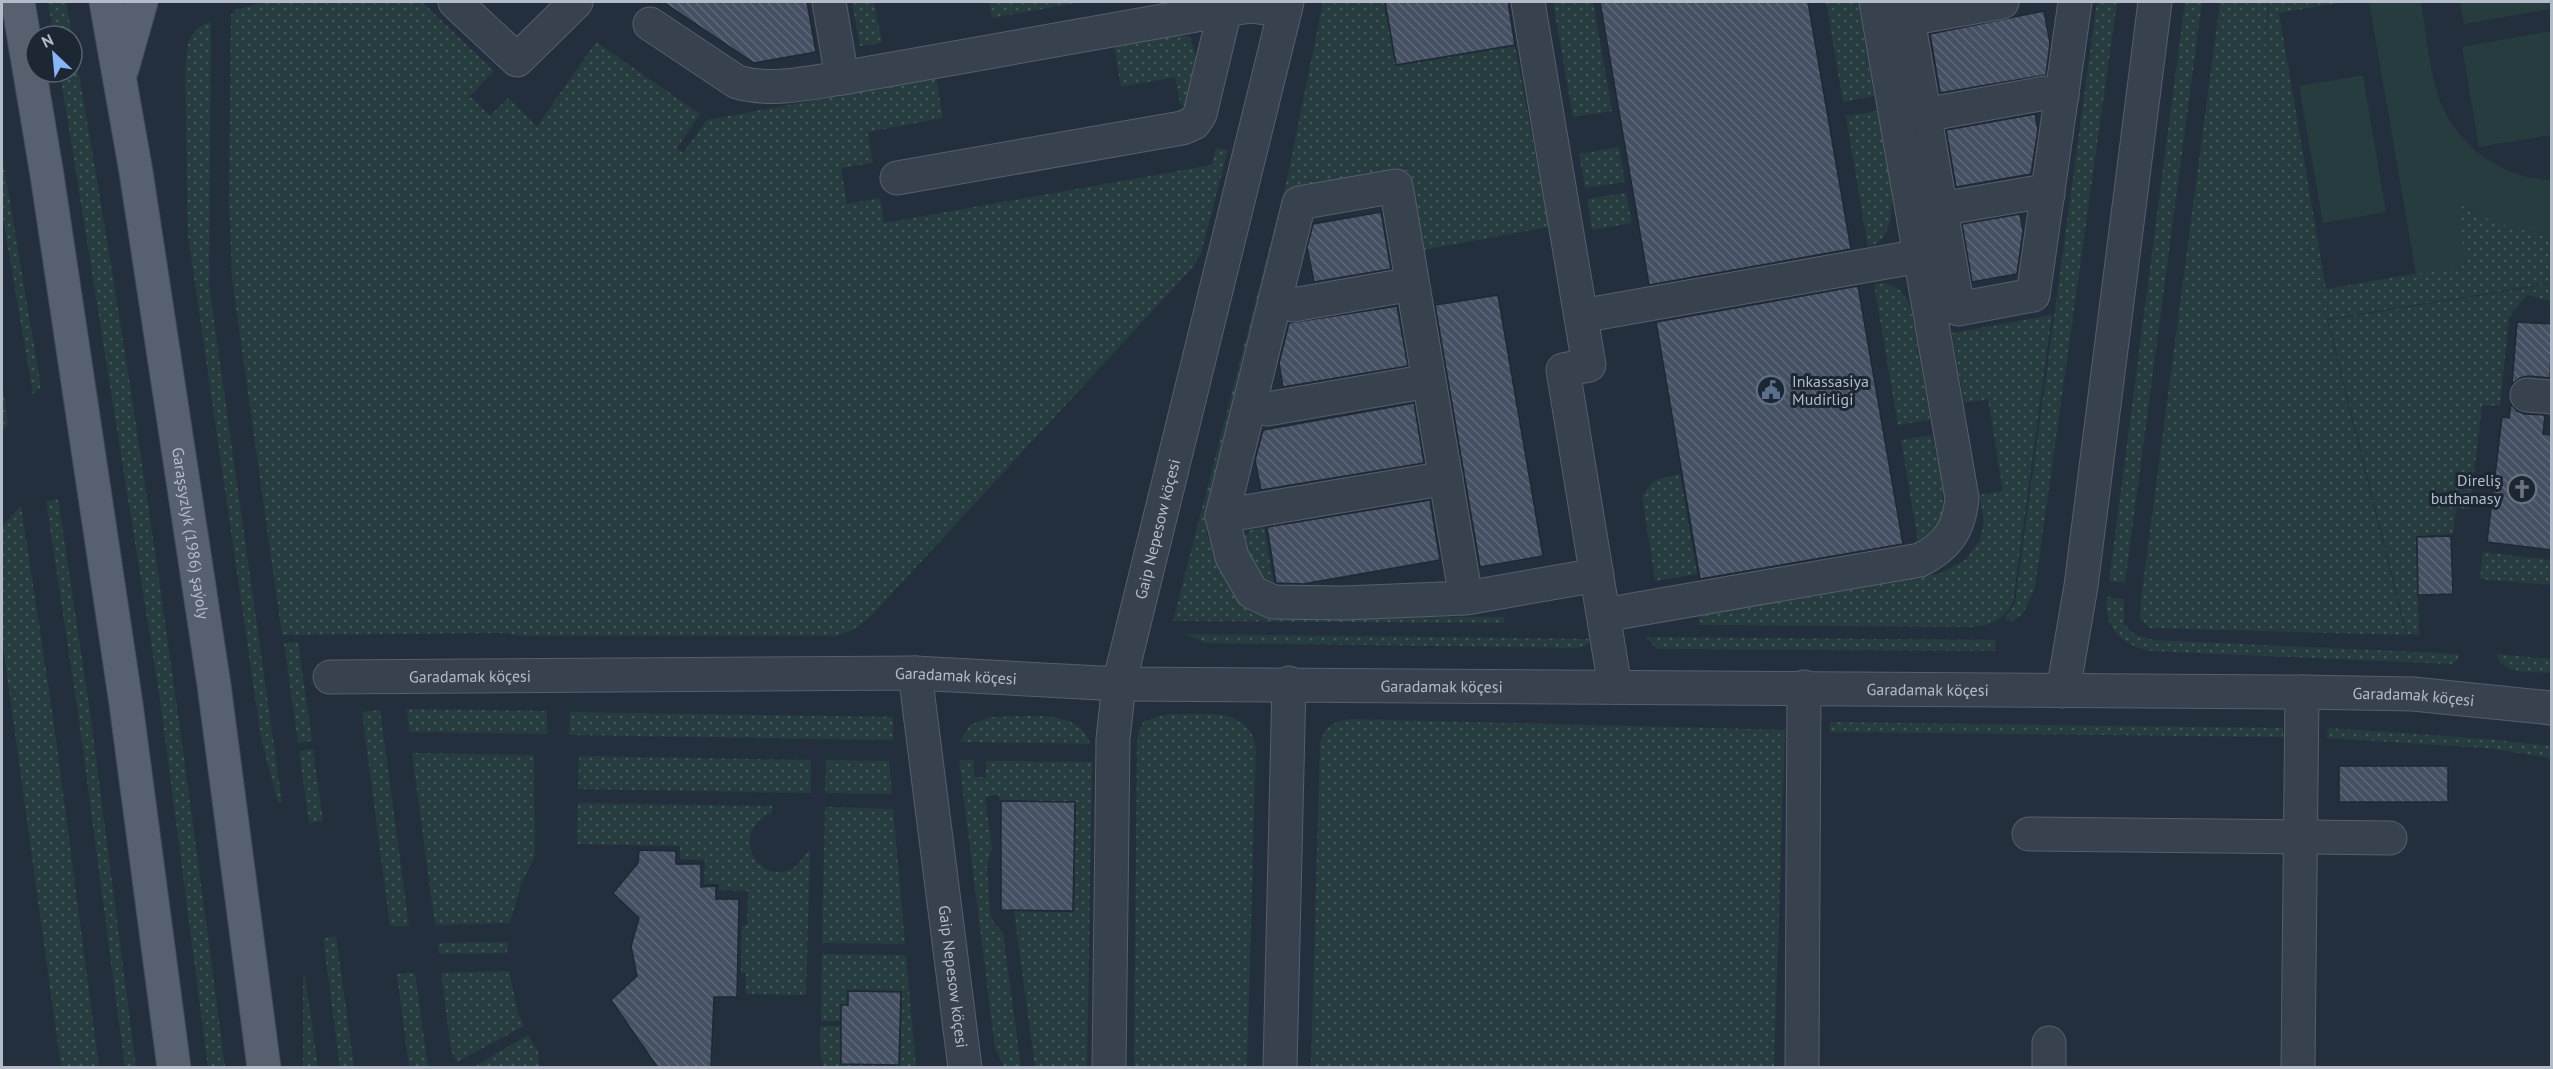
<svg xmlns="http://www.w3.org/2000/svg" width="2553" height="1069" font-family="'PT Sans',sans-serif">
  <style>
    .grass { fill: url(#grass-dots) }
    .garden { fill: #263c3f }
    .building { fill: url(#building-back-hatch); stroke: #1f2835; stroke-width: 1.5 }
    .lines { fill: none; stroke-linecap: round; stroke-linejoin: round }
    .minor-casing { stroke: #565f6c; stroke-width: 35 }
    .major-casing { stroke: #414a57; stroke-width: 35 }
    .minor { stroke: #38414e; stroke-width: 33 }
    .major { stroke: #56606e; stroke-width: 33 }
    .labels { text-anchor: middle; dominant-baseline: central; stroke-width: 6; stroke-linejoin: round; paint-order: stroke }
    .poi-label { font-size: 16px; fill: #b4bcc9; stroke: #1d2633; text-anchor: start }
    .street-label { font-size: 16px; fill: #b4bcc9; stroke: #1d2633 }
  </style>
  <defs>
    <pattern id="grass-dots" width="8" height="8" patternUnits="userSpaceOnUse" patternTransform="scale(1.5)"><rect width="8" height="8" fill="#263c3f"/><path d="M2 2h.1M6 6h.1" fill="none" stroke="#435659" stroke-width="1.8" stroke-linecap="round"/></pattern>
    <pattern id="building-back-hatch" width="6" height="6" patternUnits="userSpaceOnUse" patternTransform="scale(1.5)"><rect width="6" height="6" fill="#455162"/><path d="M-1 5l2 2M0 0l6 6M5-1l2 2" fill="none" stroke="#5d6877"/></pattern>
  </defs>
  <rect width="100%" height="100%" fill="#242f3e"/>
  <g class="grass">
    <path d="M48 2H66C130 355 179 711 225 1067H208L160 699 60 72H72V36H54Z"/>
    <polygon points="263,2 422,2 494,71 470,96 490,116 508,98 537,126 596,42 700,114 677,148 683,153 707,120 936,78 943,118 868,132 873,163 841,168 847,204 880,198 884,223 1212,165 1216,148 1228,150 1201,253 1193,267 870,617 853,630 836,636 527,636 502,633 282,635 232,279 229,194 231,15 235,10"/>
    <polygon points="852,2 874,2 882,43 860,46"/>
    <polygon points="989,2 1081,2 992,18"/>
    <polygon points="1323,2 1384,2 1396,66 1515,46 1549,227 1423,250 1405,153 1408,171 1292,193 1207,523 1207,535 1212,548 1242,594 1279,616 1504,617 1504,623 1173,621 1288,175"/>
    <polygon points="1553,2 1593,2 1612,111 1573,117"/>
    <polygon points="1826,2 1858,2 1874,96 1843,102"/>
    <polygon points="2097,2 2117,2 2035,588 2022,615 2012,621 2005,619 2015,603"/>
    <polygon points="2185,2 2202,2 2125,583 2109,581"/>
    <path d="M2220 2H2268L2264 69 2269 2H2344L2279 13 2326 289 2466 265 2455 201C2482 219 2519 233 2551 233V283L2327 319 2264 69 2406 635 2150 628 2140 619 2141 599Z"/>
    <polygon points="211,21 209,285 282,803 278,803 261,738 188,235 185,71 188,42 196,29"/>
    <polygon points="1181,35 1190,37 1196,57 1185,106 1180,103 1175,77 1121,87 1114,47"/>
    <path d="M1877 111C1882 142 1913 236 1868 247L1846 116Z"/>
    <polygon points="1619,147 1625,182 1585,188 1579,154"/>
    <polygon points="2,155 40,381 40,388 33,394 2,212"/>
    <polygon points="1626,193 1632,223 1592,230 1587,199"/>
    <polygon points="1886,283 1900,290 1910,305 1930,420 1898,425 1874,284"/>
    <polygon points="2551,284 2551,301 2527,295 2509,317 2500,406 2482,405 2470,509 2456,508 2453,534 2416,536 2419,635 2407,634 2328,320"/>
    <path d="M2052 315 2013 602C2005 620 1991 625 1972 627L1700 625 1699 616 1939 574 1965 560 1980 540 1984 520 1979 495 2003 491 1988 399 1964 403 1952 333Z"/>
    <polygon points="2,381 8,423 2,432"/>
    <path d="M1932 435C1937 465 1961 530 1918 541L1901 440Z"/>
    <polygon points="1680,474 1697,574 1655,581 1642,495 1655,480"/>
    <polygon points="58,499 90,712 136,1067 125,1067 78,713 46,501"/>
    <polygon points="21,505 53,717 99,1067 61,1067 2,639 2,527"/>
    <polygon points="1264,527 1275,591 1263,584 1241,539 1251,530"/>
    <polygon points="2483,552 2551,560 2551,585 2480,579"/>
    <path d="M2107 597 2124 599V624L2134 634 2153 640 2459 654 2457 661 2451 664 2151 651C2122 646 2103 627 2107 597Z"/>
    <polygon points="1184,634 1591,639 1586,646 1573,648 1206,643"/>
    <polygon points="1646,637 1996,640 1995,651 1657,649"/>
    <polygon points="298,642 312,741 298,743 284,643"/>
    <path d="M2497 654 2551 659V673C2535 671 2499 676 2497 654Z"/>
    <polygon points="407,709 547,711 547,734 409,732"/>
    <polygon points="380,710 409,926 390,926 362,712"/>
    <polygon points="570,712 893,717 893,740 569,735"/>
    <path d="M1169 714C1203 715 1248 705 1256 747L1247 1067H1134L1137 744 1139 730 1144 721Z"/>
    <path d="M990 717C1020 718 1080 706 1090 744L960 742 970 725Z"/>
    <path d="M1352 719 1785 730 1774 1067H1311L1320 744C1324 726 1334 721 1352 719Z"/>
    <polygon points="1830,722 2283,728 2283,737 1830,732"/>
    <polygon points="2328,728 2488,739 2551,746 2551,758 2486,748 2327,738"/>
    <polygon points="313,749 323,821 309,823 299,751"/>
    <polygon points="412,753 534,755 535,856 521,884 510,923 435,925"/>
    <polygon points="579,756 811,760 811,793 578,789"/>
    <polygon points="826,760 889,761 892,794 825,793"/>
    <polygon points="959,760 974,760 974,777 986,777 986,761 1092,762 1087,1067 1035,1067 1014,911 1074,912 1075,873 1001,872 1002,859 1075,861 1076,802 1012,800 1011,814 1002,814 999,795 985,797 992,848 987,866 990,911 992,920 1003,933 1021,1067 1004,1067 995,1048"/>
    <path d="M578 803 772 806V813C729 829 756 886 791 869 800 865 804 854 810 850L806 995 746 994V973H741L742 926 747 925 748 891 719 890V884H704L705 860 680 859V846L577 844Z"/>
    <polygon points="825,807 893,809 905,944 822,943"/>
    <polygon points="336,936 354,1067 340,1067 323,938"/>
    <polygon points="508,942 507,953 439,954 438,943"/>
    <polygon points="822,954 906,955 916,1067 824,1067 820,1055 820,1026 840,1026 840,1064 900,1065 902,991 848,990 847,1004 841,1004 840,1021 821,1021"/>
    <polygon points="509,971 518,1013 524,1026 457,1062 451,1050 441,973"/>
    <polygon points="415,973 428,1067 409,1067 397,974"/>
    <polygon points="305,976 318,1067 303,1067 303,977"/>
    <polygon points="528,1035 538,1051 539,1067 474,1067"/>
  </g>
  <g class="garden">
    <path d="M2369 2H2421C2427 35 2429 74 2442 106 2461 149 2505 179 2551 180V233C2516 233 2486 220 2456 202L2466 265 2416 274Z"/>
    <polygon points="2460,2 2551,2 2551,9 2464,24"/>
    <polygon points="2551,31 2551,135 2479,147 2462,47"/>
    <polygon points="2363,75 2386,212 2323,223 2299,86"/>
  </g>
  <g class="building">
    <polygon points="663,2 807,2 816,52 754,63"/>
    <polygon points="1385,2 1508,2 1515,45 1396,65"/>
    <polygon points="1600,2 1808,2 1851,249 1649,285"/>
    <polygon points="2044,11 2050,43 2046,75 1940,93 1930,34"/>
    <polygon points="2035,114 2038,130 2031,174 1956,187 1946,130"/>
    <polygon points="1381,212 1391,269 1314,282 1307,247 1313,224"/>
    <polygon points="2020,214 2023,231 2017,274 1972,282 1962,224"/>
    <polygon points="1858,286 1903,544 1700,579 1656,322"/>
    <polygon points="1498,295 1543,556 1480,567 1435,305"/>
    <polygon points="1397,306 1408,366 1283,387 1279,363 1289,323"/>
    <polygon points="2517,322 2552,324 2550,378 2528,376 2520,378 2512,384"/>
    <polygon points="1414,403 1424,463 1261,490 1255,460 1263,430"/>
    <polygon points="2511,404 2517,411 2525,414 2545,415 2543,434 2552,435 2552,550 2487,542 2502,417 2509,418"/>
    <polygon points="1430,500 1440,560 1303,584 1276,583 1267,527"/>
    <polygon points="2451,536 2453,594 2418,595 2417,537"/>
    <rect x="2339" y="766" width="109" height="36"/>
    <polygon points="1001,801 1075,802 1073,911 1001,910"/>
    <polygon points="639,850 676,851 676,864 701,864 701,887 716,886 716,899 739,899 737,997 714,997 711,1068 658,1068 611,1000 637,976 631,946 639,918 613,893 638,863"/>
    <polygon points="848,991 901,992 899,1065 841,1064 841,1005 848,1005"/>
  </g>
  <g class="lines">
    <g class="minor-casing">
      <g id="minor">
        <polyline points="455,2 517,60 576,2"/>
        <polyline points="829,2 842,78 1230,9 1252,6 1285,11"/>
        <polyline points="1528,2 1589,365 1563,370 1615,687"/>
        <polyline points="1905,2 1958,309 2033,295 2075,2"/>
        <polyline points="1908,19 2002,2"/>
        <path d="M650 24 737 82C772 92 807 83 842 78"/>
        <polyline points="1924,115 2045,93 2062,96"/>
        <polyline points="897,178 1182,128 1194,123 1200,114 1227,2"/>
        <polyline points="1941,209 2033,193 2048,194"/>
        <polyline points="1276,300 1293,305 1412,284"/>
        <polyline points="1581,316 1920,256"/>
        <polyline points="2527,395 2552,397"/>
        <polyline points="1250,405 1267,409 1429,381"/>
        <polyline points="1222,516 1446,478"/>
        <polyline points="1466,598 1396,186 1299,203 1222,516 1232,557 1252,592 1273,602 1344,603 1466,598 1597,575"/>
        <path d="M1604 615 1920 560C1948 546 1959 529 1962 498L1876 2"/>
        <path id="s1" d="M915 673 965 1068"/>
        <path id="s2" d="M330 677 915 673 1119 684 2302 692 2413 694 2552 708"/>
        <polyline points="2063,691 2081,586 2155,2"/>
        <polyline points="2029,834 2390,838"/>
        <path id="s3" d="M1109 1068 1113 739 1119 684 1287 2"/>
        <polyline points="1280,1068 1289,683"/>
        <polyline points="1802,1068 1804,687"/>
        <polyline points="2049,1068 2049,1043"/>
        <polyline points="2298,1068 2302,692"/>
      </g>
    </g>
    <g class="major-casing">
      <g id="major">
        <polyline points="18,2 47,175 126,704 174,1068"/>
        <path id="s4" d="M106 2 136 172 214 685 264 1068"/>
        <polyline points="122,69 141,2"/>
      </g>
    </g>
    <use href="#minor" class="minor"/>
    <use href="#major" class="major"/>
  </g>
  <defs>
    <g id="civic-ring" transform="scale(1.5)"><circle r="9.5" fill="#1d2633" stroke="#5c6f8a" stroke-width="1.5"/><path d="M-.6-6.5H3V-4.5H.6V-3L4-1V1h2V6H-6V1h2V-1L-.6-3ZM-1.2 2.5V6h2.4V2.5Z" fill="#5c6f8a"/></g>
    <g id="church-ring" transform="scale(1.5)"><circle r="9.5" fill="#1d2633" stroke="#6b7280" stroke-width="1.5"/><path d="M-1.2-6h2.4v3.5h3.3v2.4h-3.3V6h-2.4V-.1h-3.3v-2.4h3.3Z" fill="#6b7280"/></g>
  </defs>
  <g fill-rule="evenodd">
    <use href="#civic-ring" x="1771" y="390"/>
    <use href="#church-ring" x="2522" y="489"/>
  </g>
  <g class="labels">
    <g class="poi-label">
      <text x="1792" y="381">Inkassasiya<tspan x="1792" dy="18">Mudirligi</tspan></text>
      <text x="2501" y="480" text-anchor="end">Direliş<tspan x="2501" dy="18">buthanasy</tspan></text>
    </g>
    <g class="street-label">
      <text stroke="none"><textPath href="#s3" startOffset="544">Gaip Nepesow köçesi</textPath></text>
      <text stroke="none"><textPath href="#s4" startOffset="538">Garaşsyzlyk (1986) şaýoly</textPath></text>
      <text stroke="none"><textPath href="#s2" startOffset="140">Garadamak köçesi</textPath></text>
      <text stroke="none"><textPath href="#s2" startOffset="626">Garadamak köçesi</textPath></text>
      <text stroke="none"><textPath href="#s2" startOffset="1112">Garadamak köçesi</textPath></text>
      <text stroke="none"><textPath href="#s2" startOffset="1598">Garadamak köçesi</textPath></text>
      <text stroke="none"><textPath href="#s2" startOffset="2084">Garadamak köçesi</textPath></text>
      <text stroke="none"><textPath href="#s1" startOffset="306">Gaip Nepesow köçesi</textPath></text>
    </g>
  </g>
  <rect width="2553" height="1069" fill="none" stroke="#b4bcc9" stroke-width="6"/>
  <g transform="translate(54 54) rotate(334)"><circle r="28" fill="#1d2633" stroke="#59626f" stroke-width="1.5"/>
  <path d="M0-4.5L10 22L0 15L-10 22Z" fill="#8ab4f8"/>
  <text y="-9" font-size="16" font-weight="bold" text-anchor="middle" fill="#b4bcc9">N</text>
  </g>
</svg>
